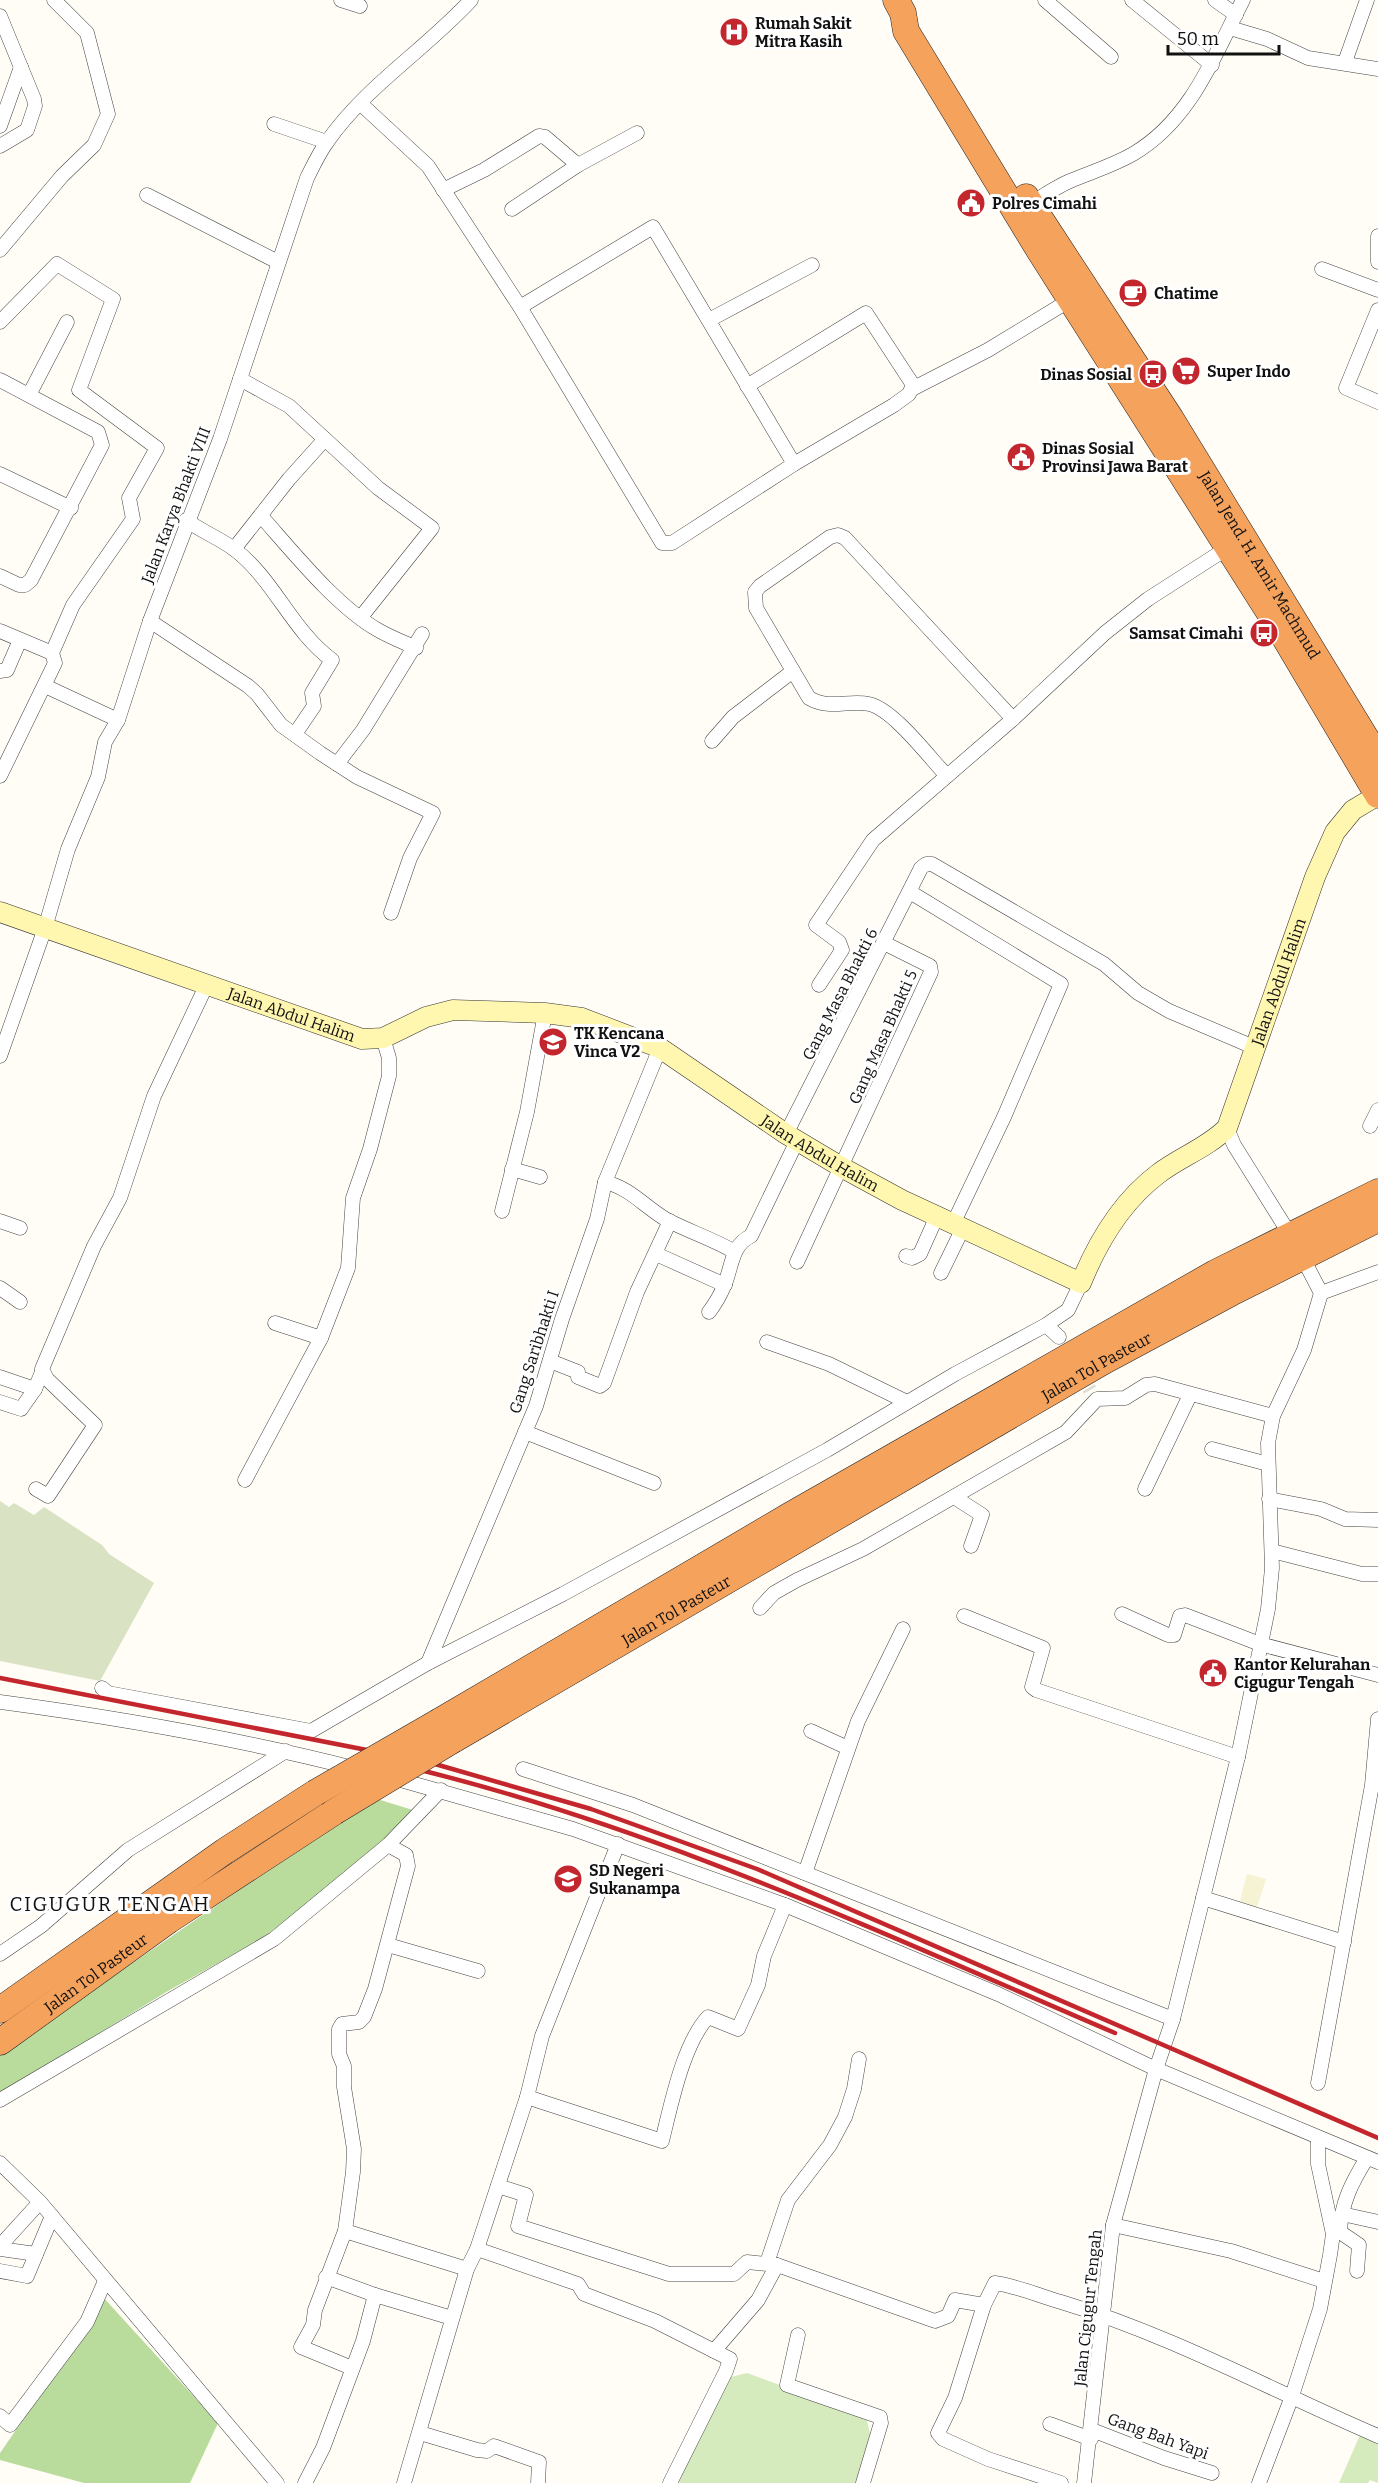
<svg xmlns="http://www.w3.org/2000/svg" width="1378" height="2483" font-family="Bitter,serif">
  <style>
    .farmland { fill: #f6f3d4 }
    .green { fill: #d5ebbd }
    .forest { fill: #b9dc9c }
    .cemetery { fill: #d9e3c4 }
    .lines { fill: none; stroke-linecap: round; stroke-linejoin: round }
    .street-tunnel { stroke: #dbdad3; stroke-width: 14; stroke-dasharray: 14 7; stroke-linecap: butt }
    .street-casing { stroke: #444; stroke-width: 15 }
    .secondary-casing { stroke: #333; stroke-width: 21 }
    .highway-casing { stroke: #222; stroke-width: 27 }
    .street { stroke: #fff; stroke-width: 14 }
    .secondary { stroke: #fff6b0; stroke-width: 20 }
    .highway { stroke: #f5a25d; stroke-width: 26 }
    .rail { stroke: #c4262e; stroke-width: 4.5 }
    .highway-bridge-casing { stroke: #222; stroke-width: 27; stroke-linecap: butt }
    .highway-bridge { stroke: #f5a25d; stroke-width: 26 }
    .labels { text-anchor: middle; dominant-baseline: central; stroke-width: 6; stroke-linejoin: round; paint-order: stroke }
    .poi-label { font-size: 16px; font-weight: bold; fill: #111; stroke: #fff; text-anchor: start }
    .street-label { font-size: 16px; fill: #111; stroke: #fff }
    .quarter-label { font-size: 20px; letter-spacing: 1.5px; fill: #111; stroke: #fff }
  </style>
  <rect width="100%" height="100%" fill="#fffdf5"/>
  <polygon class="farmland" points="1247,1874 1266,1879 1255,1914 1238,1909"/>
  <g class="green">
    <polygon points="747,2373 866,2417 870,2433 859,2483 679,2483 723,2379"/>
    <polygon points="1360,2435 1378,2440 1378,2483 1370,2480 1368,2483 1339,2483"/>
  </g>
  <g class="forest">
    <polygon points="377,1799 416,1811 377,1851 261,1939 168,1991 0,2094 0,2054 226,1899"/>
    <polygon points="102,2296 218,2423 190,2483 84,2483 0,2460 0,2453 90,2323"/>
  </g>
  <polygon class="cemetery" points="0,1501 9,1507 14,1503 34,1515 44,1507 102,1545 109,1554 154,1583 100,1681 0,1661"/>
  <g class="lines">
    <polyline class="street-tunnel" points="1078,1370 1090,1390"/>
    <g class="street-casing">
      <g id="street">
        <polyline points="341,0 360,6"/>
        <polyline points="1045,0 1111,57"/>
        <polyline points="1132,0 1212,65"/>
        <polyline points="1215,0 1236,15"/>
        <polyline points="0,16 34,99 35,106 27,130 0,146"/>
        <polyline points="1230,28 1267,39 1308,58 1378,69"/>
        <polyline points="1345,62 1367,0"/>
        <polyline points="361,104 428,166 520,307 662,543 672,543 794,464 894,405 909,394 913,385 866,313 747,386"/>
        <polyline points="274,124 327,142"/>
        <polyline points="0,126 21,67"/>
        <polyline points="443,190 484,170 539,136 545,137 578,165 637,133"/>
        <polyline points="147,195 278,262"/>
        <path d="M1030 204C1043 196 1056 187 1070 181 1091 172 1112 166 1133 154 1191 120 1214 56 1243 0"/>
        <polyline points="512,209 578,165"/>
        <polyline points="1378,236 1378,262"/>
        <polyline points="0,250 62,176 94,145 108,114 87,33 54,0"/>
        <polyline points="1322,269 1378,290"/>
        <polyline points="520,307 653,227 794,464"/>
        <polyline points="1378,310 1346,388 1378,402"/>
        <polyline points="709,320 812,265"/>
        <polyline points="0,322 57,264 113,299 79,390 157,448 129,498 133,519 73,605 52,653 55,663 0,776"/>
        <polyline points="240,379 289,406 378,488 432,528 361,617"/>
        <polyline points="0,380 98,432 102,445 31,580 25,585 19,585 0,576"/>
        <polyline points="912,389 988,350 1075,297"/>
        <polyline points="29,395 67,322"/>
        <polyline points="0,474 71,508"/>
        <path d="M261 516C293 552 336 606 378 630 390 637 403 642 416 648"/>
        <path d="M186 520C201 531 219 538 234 549 274 579 292 631 332 660L312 693 314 706 295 734"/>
        <polyline points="234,549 289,479 325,439"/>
        <polyline points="150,621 248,686 257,694 281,725 320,753 357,777 433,813 410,858 391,913"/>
        <polyline points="0,631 52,653"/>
        <polyline points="0,671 7,670 20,640"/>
        <polyline points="45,686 118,720"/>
        <polyline points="712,741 733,717 793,671"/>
        <polyline points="337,764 363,730 422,634"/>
        <path d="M947 776C929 757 893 709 869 704 848 700 829 710 809 698L756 608 755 592 760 586 830 537 838 535 845 538 1013 719"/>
        <polyline points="910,892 1061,984 1004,1117 953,1224"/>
        <polyline points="819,985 842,950 839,942 816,925 873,840 1013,719 1105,633 1148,599 1229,547"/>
        <path d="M0 1056 45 928 68 849 98 777 105 742 118 720 150 621 220 439 307 178C313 166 319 153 327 142 365 87 426 49 471 0"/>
        <polyline points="1370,1126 1378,1110"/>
        <polyline points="1227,1128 1234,1145 1284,1225"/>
        <polyline points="786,1134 921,868 926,864 932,864 1104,964 1138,993 1169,1011 1256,1048"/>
        <polyline points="512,1169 540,1177"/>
        <path d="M605 1182C630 1188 645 1207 667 1220 690 1232 713 1239 735 1252"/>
        <polyline points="502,1211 527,1112 545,1013"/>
        <polyline points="0,1221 20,1228"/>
        <polyline points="656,1254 725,1285"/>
        <polyline points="906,1256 912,1258 920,1254 937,1216"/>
        <polyline points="797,1262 931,972 930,966 884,943"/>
        <polyline points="941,1273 963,1228"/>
        <polyline points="0,1288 20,1302"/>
        <polyline points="1321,1293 1378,1272"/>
        <path d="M709 1312C715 1304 720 1296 724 1286 732 1268 731 1245 751 1236L797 1141"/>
        <polyline points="275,1323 321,1338"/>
        <polyline points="1046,1325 1059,1337"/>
        <polyline points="767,1342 829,1364 907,1402"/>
        <polyline points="550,1361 578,1372 578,1377 600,1386 604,1383 637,1292 670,1221"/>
        <polyline points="0,1377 35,1389"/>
        <polyline points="0,1402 21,1409 35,1389 42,1372"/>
        <polyline points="525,1432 654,1483"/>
        <polyline points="1212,1449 1268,1464"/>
        <polyline points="245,1480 321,1338 348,1268 353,1198 370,1149 389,1076 389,1058 383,1038"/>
        <polyline points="36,1489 48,1496 95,1425 47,1379 42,1369 94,1246 120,1198 154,1096 207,984"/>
        <polyline points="1145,1489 1190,1395"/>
        <polyline points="954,1497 982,1515 971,1546"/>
        <polyline points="1269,1499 1321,1509 1345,1519 1378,1520"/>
        <polyline points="1272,1551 1362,1574 1378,1574"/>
        <polyline points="760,1608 774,1593 797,1580 863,1549 1066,1432 1097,1399 1125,1398 1146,1385 1155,1384 1273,1416"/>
        <polyline points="1122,1614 1168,1635 1174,1635 1180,1616 1185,1615 1260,1644 1378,1675"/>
        <polyline points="964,1616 1043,1648 1032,1687 1036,1690 1238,1757"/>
        <polyline points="428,1663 536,1406 562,1319 597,1219 605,1182 660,1048"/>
        <polyline points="102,1688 108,1693 311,1731 428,1663 563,1594 827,1450 955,1374 1046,1325 1068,1310 1081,1283"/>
        <path d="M0 1702C120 1718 240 1739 357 1769"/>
        <polyline points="811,1731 848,1748"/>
        <polyline points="523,1769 633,1805 1173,2019"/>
        <polyline points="390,1777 573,1829 785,1905 998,1994 1156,2069 1378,2162"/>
        <polyline points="805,1873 858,1721 903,1629"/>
        <polyline points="1203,1898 1344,1942"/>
        <polyline points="388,1945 478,1971"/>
        <polyline points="0,1954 41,1926 128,1850 286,1751"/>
        <polyline points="1318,2083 1372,1785 1378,1719"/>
        <path d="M527 2097 662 2141C671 2105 683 2044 708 2017L738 2029 758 1985 764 1956 785 1905"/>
        <polyline points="0,2100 274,1939 388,1845 441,1790"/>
        <polyline points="0,2163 40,2202 277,2483"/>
        <polyline points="498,2186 526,2195 518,2226 669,2274 734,2274 747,2262 777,2265 935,2321 948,2316 955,2300 984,2305"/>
        <polyline points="1342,2214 1378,2222"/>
        <polyline points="1113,2225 1231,2251 1324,2281"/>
        <polyline points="345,2231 467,2269"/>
        <polyline points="0,2246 40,2202"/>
        <polyline points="0,2249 36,2254"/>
        <polyline points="477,2249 578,2284 584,2294 655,2321 730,2359 726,2371 670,2483"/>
        <polyline points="767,2263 788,2200 830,2145 845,2117 854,2089 859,2059"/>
        <polyline points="0,2271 27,2276 52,2216"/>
        <path d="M1357 2271 1359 2245 1340 2232C1341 2203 1352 2182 1367 2158"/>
        <polyline points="326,2277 375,2295 452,2318"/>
        <polyline points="798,2335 787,2385 880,2417 881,2423 863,2483"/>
        <polyline points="714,2351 758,2300 777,2265"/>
        <polyline points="352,2368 301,2347 313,2325 315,2310 345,2231 353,2172 354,2149 344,2087 344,2066 339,2054 339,2029 342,2024 359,2022 364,2017 375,1989 408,1866 406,1855 388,1845"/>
        <polyline points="0,2416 10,2425 87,2322 105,2281"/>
        <polyline points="1050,2424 1091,2439"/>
        <polyline points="1092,2430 1164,2458 1212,2473"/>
        <polyline points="420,2433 477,2450 487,2451 494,2446 539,2462 538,2483"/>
        <polyline points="305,2483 323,2448 363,2341 375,2295"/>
        <polyline points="404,2483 467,2269 477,2249 527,2097 542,2036 618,1844"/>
        <path d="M1061 2483 988 2459 943 2439 938 2433 955 2398 984 2305 995 2283C1017 2286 1040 2296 1061 2302 1171 2335 1273 2391 1378 2436"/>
        <polyline points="1084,2483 1113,2225 1156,2069 1173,2019 1203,1898 1238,1757 1268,1609 1272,1568 1268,1443 1273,1416 1304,1350 1319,1300 1321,1293 1308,1268"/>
        <polyline points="1259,2483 1291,2399 1320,2309 1330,2255 1333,2234 1318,2164 1318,2138"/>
      </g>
    </g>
    <g class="secondary-casing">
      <g id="secondary">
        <path id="s1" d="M0 912 362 1039 383 1038 426 1017 453 1010 545 1013 582 1018 660 1048 786 1134 843 1168 902 1200 1081 1283C1098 1241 1121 1202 1158 1174 1180 1157 1207 1148 1227 1128L1315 877 1335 832 1353 810 1378 795"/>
      </g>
    </g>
    <g class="highway-casing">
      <g id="highway">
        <polyline points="896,0 903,13 906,31 1039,250 1276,623 1378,795"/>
        <path id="s2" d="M1026 197 1171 419 1378 758"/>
        <polyline points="440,1721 789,1516 1215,1273 1378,1192"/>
        <path id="s3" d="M453 1740 1104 1361 1231 1293 1378 1219"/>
        <polyline points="0,2010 225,1851 315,1793"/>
        <path id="s4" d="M0 2042 169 1920 334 1812"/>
      </g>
    </g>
    <use href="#street" class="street"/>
    <use href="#secondary" class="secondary"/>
    <use href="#highway" class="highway"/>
    <g class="rail">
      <polyline points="0,1678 428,1762 591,1809 757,1869 1378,2138"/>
      <path d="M391 1763C643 1821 879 1932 1115 2033"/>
    </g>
    <g class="highway-bridge-casing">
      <g id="highway-bridge">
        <polyline points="315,1793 440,1721"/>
        <polyline points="334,1812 453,1740"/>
      </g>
    </g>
    <use href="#highway-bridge" class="highway-bridge"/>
  </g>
  <defs>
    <g id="hospital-disc" transform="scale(1.5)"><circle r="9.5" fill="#c4262e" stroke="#fff"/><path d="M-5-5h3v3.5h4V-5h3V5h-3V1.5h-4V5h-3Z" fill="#fff"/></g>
    <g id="civic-disc" transform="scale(1.5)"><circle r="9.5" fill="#c4262e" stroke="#fff"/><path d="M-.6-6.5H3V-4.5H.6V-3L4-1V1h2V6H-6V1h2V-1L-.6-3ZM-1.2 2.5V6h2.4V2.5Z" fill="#fff"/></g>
    <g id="cafe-disc" transform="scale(1.5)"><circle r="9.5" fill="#c4262e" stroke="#fff"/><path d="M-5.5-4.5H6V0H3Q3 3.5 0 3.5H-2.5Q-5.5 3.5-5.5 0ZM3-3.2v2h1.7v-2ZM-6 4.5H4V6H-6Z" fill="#fff"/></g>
    <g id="supermarket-disc" transform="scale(1.5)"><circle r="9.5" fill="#c4262e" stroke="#fff"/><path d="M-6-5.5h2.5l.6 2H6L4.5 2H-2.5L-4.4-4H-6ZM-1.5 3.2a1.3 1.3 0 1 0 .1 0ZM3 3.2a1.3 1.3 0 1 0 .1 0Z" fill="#fff"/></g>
    <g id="bus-disc" transform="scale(1.5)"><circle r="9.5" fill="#c4262e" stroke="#fff"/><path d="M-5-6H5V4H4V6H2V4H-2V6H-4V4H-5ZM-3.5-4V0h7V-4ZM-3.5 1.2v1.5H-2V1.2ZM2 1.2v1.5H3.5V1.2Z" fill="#fff"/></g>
    <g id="school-disc" transform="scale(1.5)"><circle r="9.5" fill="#c4262e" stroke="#fff"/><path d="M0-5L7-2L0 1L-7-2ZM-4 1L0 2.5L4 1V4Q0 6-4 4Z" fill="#fff"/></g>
  </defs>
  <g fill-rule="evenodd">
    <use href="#hospital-disc" x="734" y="32"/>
    <use href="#civic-disc" x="971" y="203"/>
    <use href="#cafe-disc" x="1133" y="293"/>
    <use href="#supermarket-disc" x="1186" y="371"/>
    <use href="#bus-disc" x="1153" y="374"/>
    <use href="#civic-disc" x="1021" y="457"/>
    <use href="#bus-disc" x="1264" y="633"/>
    <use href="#school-disc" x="553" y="1042"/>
    <use href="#civic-disc" x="1213" y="1673"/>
    <use href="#school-disc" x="568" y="1879"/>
  </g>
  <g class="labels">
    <g class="poi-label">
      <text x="755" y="23">Rumah Sakit<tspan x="755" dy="18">Mitra Kasih</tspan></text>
      <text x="992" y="203">Polres Cimahi</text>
      <text x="1154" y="293">Chatime</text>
      <text x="1207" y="371">Super Indo</text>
      <text x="1132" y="374" text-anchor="end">Dinas Sosial</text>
      <text x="1042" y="448">Dinas Sosial<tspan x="1042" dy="18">Provinsi Jawa Barat</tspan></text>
      <text x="1243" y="633" text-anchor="end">Samsat Cimahi</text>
      <text x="574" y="1033">TK Kencana<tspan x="574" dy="18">Vinca V2</tspan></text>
      <text x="1234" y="1664">Kantor Kelurahan<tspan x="1234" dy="18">Cigugur Tengah</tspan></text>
      <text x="589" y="1870">SD Negeri<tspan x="589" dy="18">Sukanampa</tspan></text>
    </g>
    <g class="street-label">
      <text transform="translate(176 505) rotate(-69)">Jalan Karya Bhakti VIII</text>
      <text stroke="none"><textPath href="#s2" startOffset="436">Jalan Jend. H. Amir Machmud</textPath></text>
      <text stroke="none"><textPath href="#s1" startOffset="1550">Jalan Abdul Halim</textPath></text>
      <text transform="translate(840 994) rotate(-63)">Gang Masa Bhakti 6</text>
      <text stroke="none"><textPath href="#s1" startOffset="309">Jalan Abdul Halim</textPath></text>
      <text transform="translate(883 1037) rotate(-66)">Gang Masa Bhakti 5</text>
      <text stroke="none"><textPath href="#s1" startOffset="885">Jalan Abdul Halim</textPath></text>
      <text transform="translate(534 1352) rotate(-72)">Gang Saribhakti I</text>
      <text stroke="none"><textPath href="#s3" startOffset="744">Jalan Tol Pasteur</textPath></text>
      <text stroke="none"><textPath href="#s3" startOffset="258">Jalan Tol Pasteur</textPath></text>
      <text stroke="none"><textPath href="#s4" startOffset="118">Jalan Tol Pasteur</textPath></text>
      <text transform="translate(1088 2308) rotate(-84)">Jalan Cigugur Tengah</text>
      <text transform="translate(1158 2436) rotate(20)">Gang Bah Yapi</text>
    </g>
    <g class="quarter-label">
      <text x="110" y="1904">CIGUGUR TENGAH</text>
    </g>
  </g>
  <path d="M1168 45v9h111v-9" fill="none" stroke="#111111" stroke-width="3"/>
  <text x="1177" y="45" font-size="18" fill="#111111" stroke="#ffffff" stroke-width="4.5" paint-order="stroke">50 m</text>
</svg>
